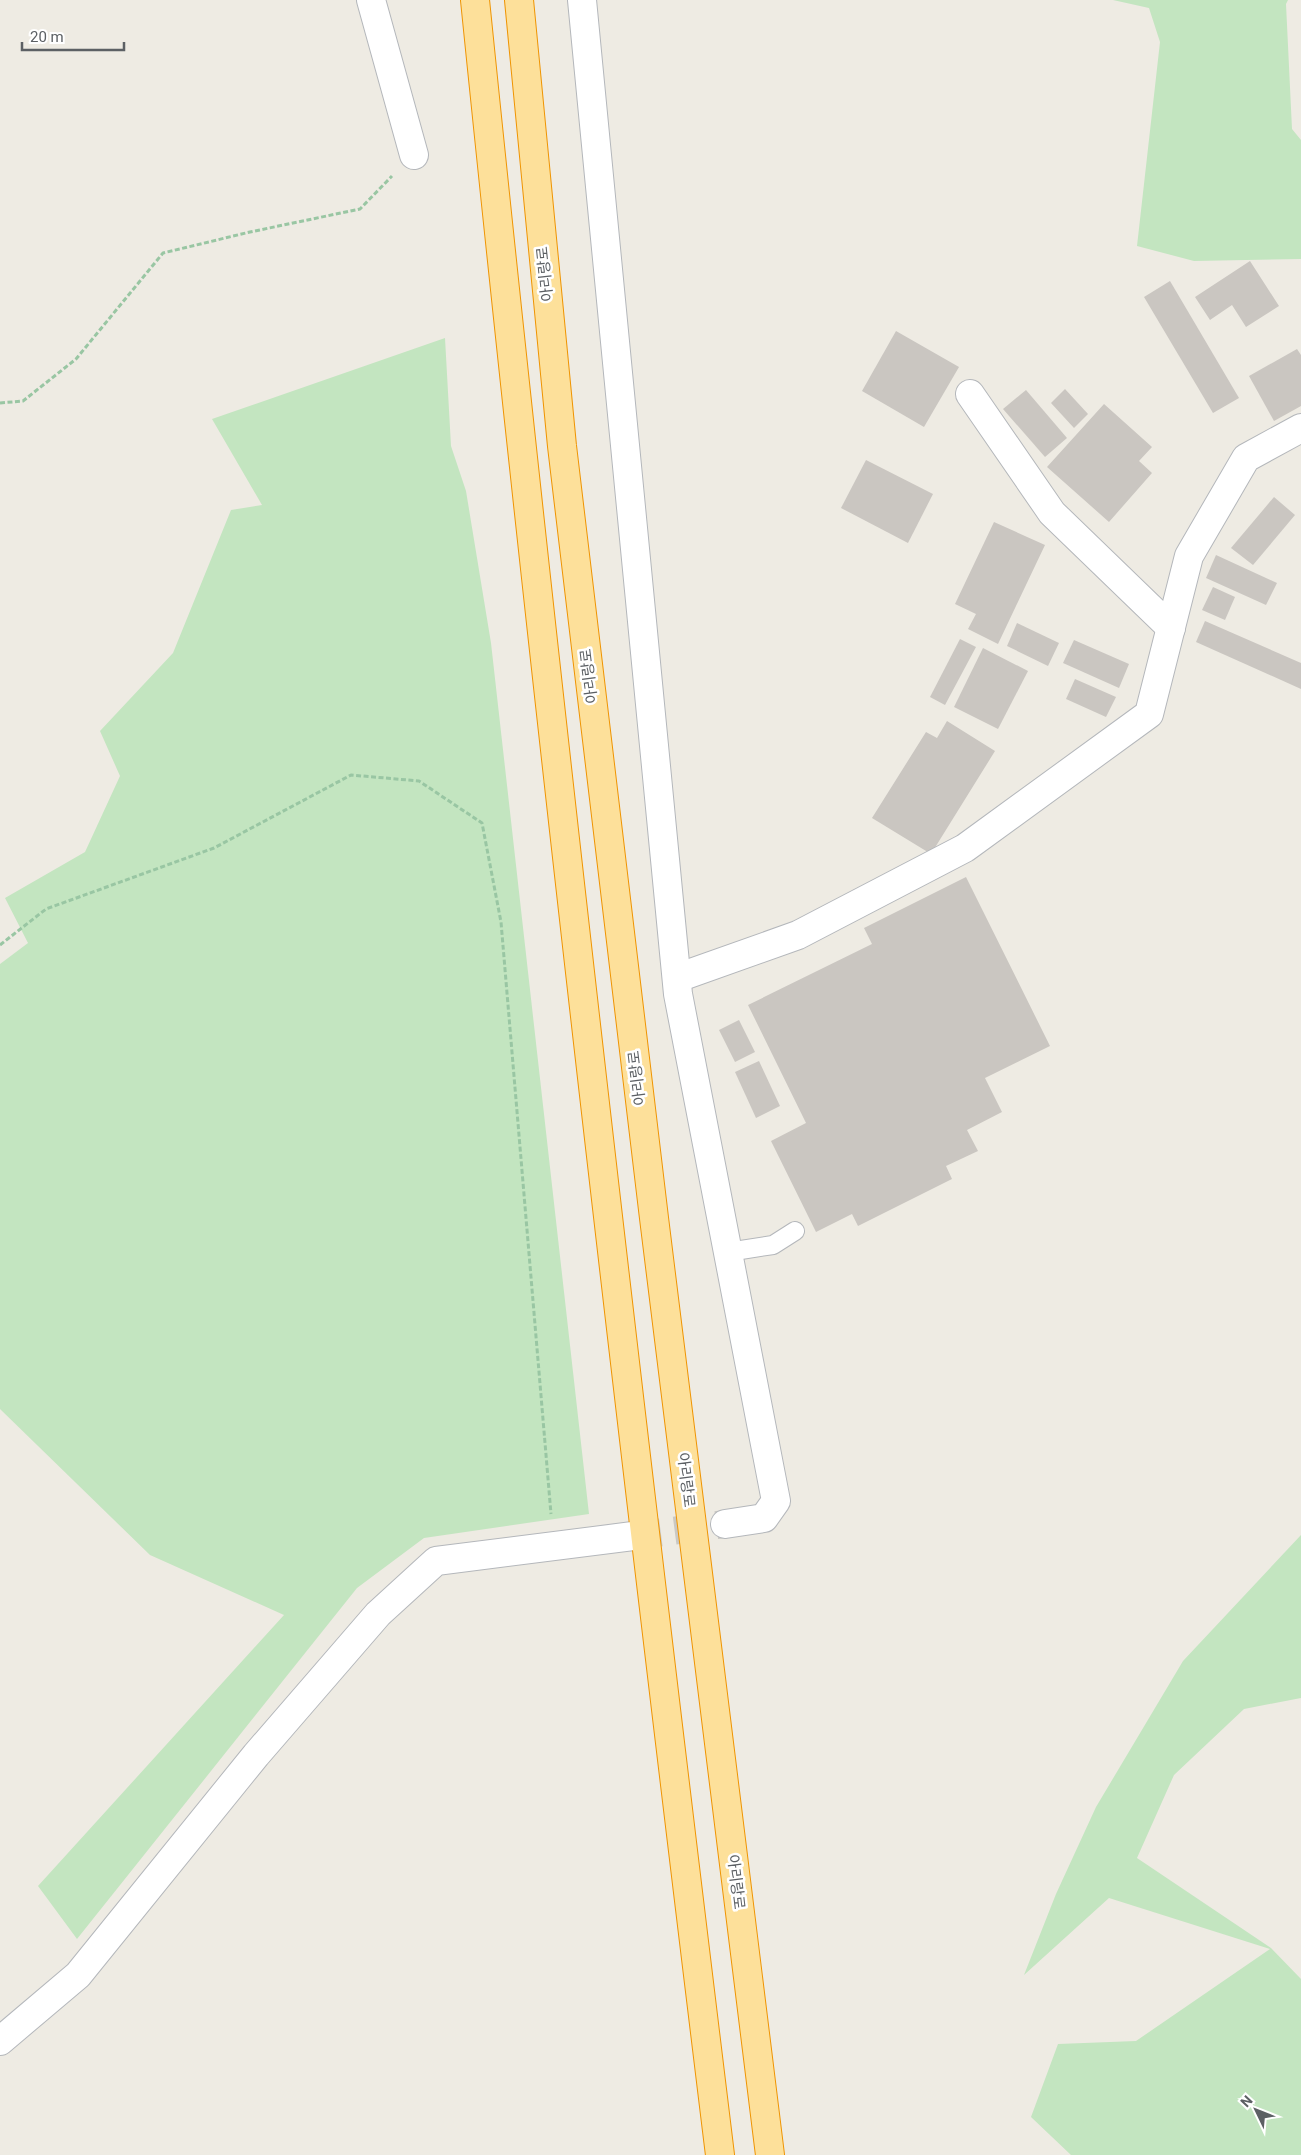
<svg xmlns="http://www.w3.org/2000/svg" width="1301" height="2155" font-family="Roboto,'Noto Sans KR',sans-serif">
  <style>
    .green { fill: #c3e5c0 }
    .building { fill: #cac6c1 }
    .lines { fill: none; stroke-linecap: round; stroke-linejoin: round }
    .minor-tunnel { stroke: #cac8c3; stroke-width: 28; stroke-dasharray: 28 14; stroke-linecap: butt }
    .service-casing { stroke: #b4b7bb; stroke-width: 20 }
    .minor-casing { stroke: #b4b7bb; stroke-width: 30 }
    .trunk-casing { stroke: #ef9402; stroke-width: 30 }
    .path { stroke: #99c6a3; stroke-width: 3; stroke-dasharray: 5 2.5; stroke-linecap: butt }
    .service { stroke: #fff; stroke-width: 18 }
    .minor { stroke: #fff; stroke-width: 28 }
    .trunk { stroke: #fde09a; stroke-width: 28 }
    .labels { text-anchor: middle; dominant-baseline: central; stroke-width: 5; stroke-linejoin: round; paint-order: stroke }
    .street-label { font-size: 15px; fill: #5c6064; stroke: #fff }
  </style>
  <rect width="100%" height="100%" fill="#eeebe3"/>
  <g class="green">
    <polygon points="1113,0 1288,0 1286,4 1292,129 1301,140 1301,259 1194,261 1137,246 1160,42 1149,8"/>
    <polygon points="445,338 451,446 466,491 491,643 589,1514 424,1538 357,1588 77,1939 38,1886 284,1615 150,1555 0,1409 0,964 28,943 5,898 85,852 120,776 100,731 173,653 231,510 262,505 212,419"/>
    <polygon points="1301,1535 1301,1698 1244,1709 1174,1775 1137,1858 1271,1948 1301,1979 1301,2155 1071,2155 1031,2117 1058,2044 1136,2041 1270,1949 1109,1898 1024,1975 1056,1894 1096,1807 1183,1661"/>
  </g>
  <g class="building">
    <polygon points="1250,261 1279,306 1246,327 1232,305 1210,320 1195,297"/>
    <polygon points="1170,281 1239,398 1213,413 1144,297"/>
    <polygon points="896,331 959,367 924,427 862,391"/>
    <polygon points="1297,349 1301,355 1301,406 1274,421 1249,376"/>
    <polygon points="1065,389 1088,414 1074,428 1051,403"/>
    <polygon points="1026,390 1067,438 1045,457 1003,409"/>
    <polygon points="1104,404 1152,447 1139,461 1152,473 1109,522 1047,467"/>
    <polygon points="866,460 933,494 908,543 841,508"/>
    <polygon points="1274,497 1295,515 1253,565 1231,548"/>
    <polygon points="994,522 1045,545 998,644 968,629 976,614 955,604"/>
    <polygon points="1216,555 1277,583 1266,605 1206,578"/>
    <polygon points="1213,587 1235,597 1225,620 1202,610"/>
    <polygon points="1205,621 1301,663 1301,689 1196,642"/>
    <polygon points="1017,623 1059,643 1048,666 1007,646"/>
    <polygon points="960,639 976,647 945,705 930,697"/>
    <polygon points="1074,640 1129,664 1119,688 1063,663"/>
    <polygon points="983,648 1028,671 998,729 954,707"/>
    <polygon points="1075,679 1116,697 1106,717 1066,699"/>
    <polygon points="947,721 995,751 931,854 872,818 926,732 937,738"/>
    <polygon points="966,877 1050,1046 985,1078 1002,1112 967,1130 978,1151 946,1166 952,1179 858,1226 852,1214 816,1232 771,1141 806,1123 748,1005 872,944 864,928"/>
    <polygon points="739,1020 755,1052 735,1062 719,1030"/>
    <polygon points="759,1061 780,1106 756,1118 735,1072"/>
  </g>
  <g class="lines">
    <polyline class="minor-tunnel" points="633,1536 725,1524"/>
    <g class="service-casing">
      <polyline id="service" points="728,1252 773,1245 795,1231"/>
    </g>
    <g class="minor-casing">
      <g id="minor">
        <polyline points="371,0 414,155"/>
        <polyline points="582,0 678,994 776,1501 764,1518 725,1524"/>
        <polyline points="970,394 1052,513 1171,628"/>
        <polyline points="677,978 798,935 965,848 1149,714 1189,556 1246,458 1301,428"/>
        <polyline points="0,2041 78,1975 256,1755 378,1614 436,1561 633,1536"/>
      </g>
    </g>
    <g class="trunk-casing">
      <g id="trunk">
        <path d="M475 0C548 719 632 1437 720 2155"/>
        <polyline points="519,0 562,446 654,1218 770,2155"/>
      </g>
    </g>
    <g class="path">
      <polyline points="0,403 23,401 76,359 163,253 250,232 360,209 392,176"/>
      <polyline points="0,945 46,909 214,848 351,775 419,781 482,823 501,922 551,1514"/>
    </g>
    <use href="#service" class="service"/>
    <use href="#minor" class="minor"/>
    <use href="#trunk" class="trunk"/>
  </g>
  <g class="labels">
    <g class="street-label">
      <text transform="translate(545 274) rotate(-96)">아리랑로</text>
      <text transform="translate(589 676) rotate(-97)">아리랑로</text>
      <text transform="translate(637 1078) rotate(-97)">아리랑로</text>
      <text transform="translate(686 1480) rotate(83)">아리랑로</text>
      <text transform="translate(736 1882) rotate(83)">아리랑로</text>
    </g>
  </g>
  <g transform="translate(1256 2110) rotate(313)" stroke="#ffffff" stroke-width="4" paint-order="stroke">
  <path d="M0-4L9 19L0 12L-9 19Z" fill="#5c6064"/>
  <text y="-8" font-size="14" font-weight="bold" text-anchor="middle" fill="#5c6064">N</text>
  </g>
  <path d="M22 42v8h102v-8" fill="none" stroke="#5c6064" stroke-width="2.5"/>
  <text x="30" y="42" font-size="15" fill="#5c6064" stroke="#ffffff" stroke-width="4" paint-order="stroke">20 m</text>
</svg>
